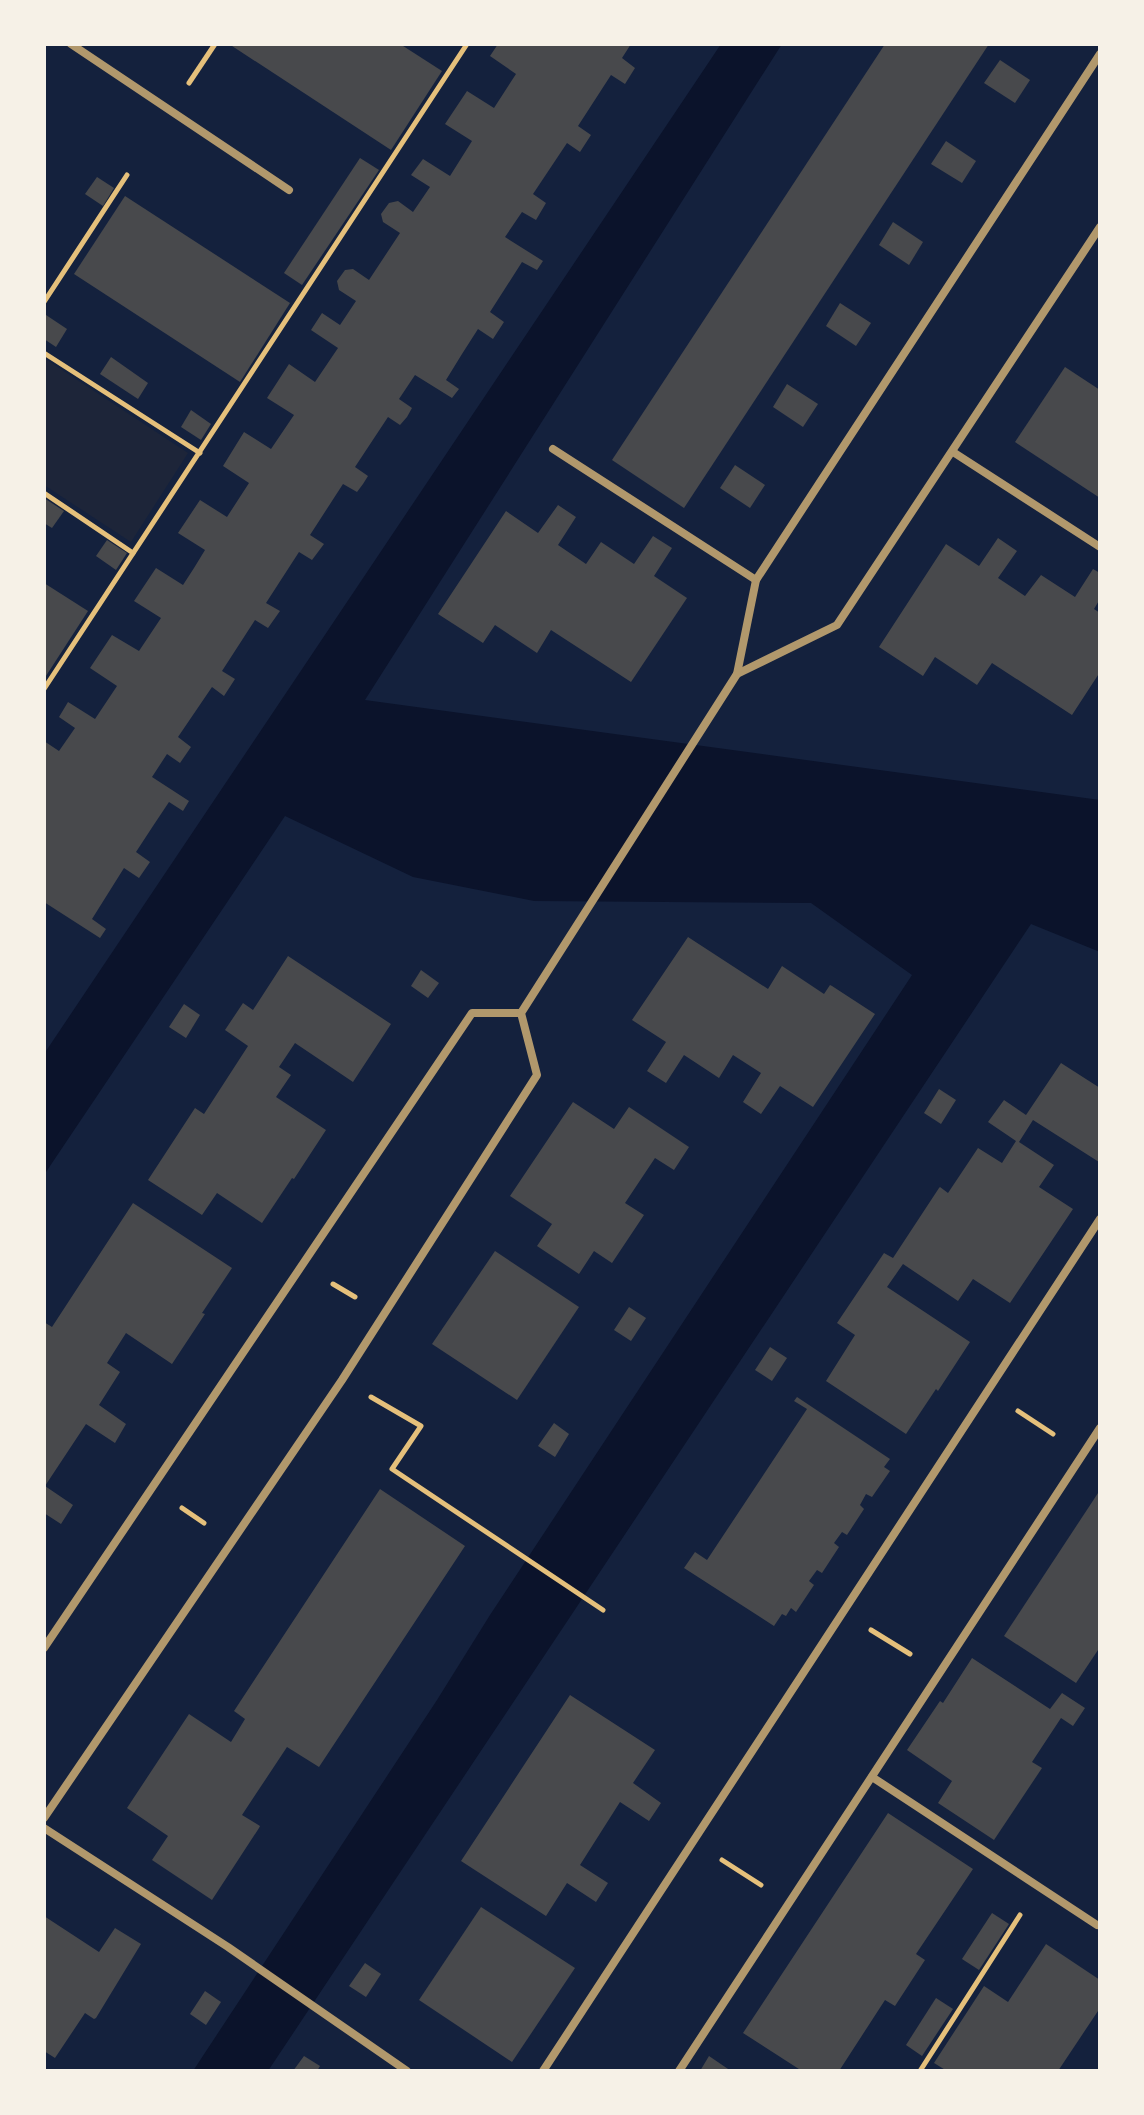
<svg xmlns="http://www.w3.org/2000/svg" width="1144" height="2115" font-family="Spectral,serif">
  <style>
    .green { fill: #1d2539 }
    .water { fill: #0b132b }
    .building { fill: #48494c }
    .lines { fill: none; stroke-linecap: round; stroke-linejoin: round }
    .path { stroke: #e5c07b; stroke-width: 5 }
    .minor { stroke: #b1986c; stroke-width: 8 }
  </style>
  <rect width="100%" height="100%" fill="#14213d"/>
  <polygon class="green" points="44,358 188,453 131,542 44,485"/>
  <polygon class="water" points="721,44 782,44 365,700 1100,800 1100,952 1031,924 268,2071 193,2071 437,1700 490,1615 912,975 811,903 534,901 413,877 285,816 44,1175 44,1054"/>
  <g class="building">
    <polygon points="229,44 400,44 442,71 391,150"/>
    <polygon points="498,44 631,44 622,58 635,68 625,84 611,75 578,126 591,135 580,152 567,143 533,194 546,203 536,220 522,212 505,237 543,261 537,270 522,262 490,312 504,322 493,339 478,329 462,354 446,380 459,389 452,398 415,375 399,399 412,408 407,417 400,425 388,417 355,467 368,476 363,484 357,492 343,484 310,535 324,544 312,560 299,552 266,603 280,611 268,628 255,620 222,671 235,679 224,696 212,687 178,737 191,747 180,763 167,754 152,777 189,801 183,811 169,802 153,826 136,852 150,862 139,878 124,868 92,919 106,929 100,938 44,902 44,775 46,772 44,771 44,741 59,751 75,728 59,717 68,702 95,719 117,686 90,668 112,635 139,651 161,618 134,601 156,568 183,585 194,568 205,550 178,533 200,500 227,517 249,483 223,466 244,432 271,449 294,415 267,398 289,364 315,382 338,348 311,330 322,313 340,325 356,301 339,290 337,281 345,270 353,269 369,280 400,233 383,222 381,214 389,203 398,201 413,212 430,187 411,175 423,159 450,176 472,141 445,124 467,91 494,108 516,74 490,56"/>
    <polygon points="885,44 989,44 684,508 612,460"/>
    <polygon points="1000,60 1030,80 1015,103 984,83"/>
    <polygon points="946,141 976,161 962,183 931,164"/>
    <polygon points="360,158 379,170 302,285 284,273"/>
    <polygon points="97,177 114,188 103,206 85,194"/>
    <polygon points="125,196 290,303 240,382 74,274"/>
    <polygon points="893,222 923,242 909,265 879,245"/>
    <polygon points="840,303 871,323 856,346 826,326"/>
    <polygon points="46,315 67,329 56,347 44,339 44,318"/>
    <polygon points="111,357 148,383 138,399 100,374"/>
    <polygon points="1065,367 1100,390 1100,498 1015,442"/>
    <polygon points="787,384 818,404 803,427 773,407"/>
    <polygon points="191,410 211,424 201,440 181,427"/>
    <polygon points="735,465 765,485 750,508 720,488"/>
    <polygon points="44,498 64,511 52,528 44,523"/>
    <polygon points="558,505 576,517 558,545 586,564 601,542 634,564 653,536 672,548 654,576 687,598 631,682 551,630 537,653 495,625 483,643 438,614 506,511 538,533"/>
    <polygon points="998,538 1017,551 998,578 1025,596 1041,575 1075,597 1093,569 1100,573 1100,599 1094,609 1100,613 1100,672 1072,715 992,663 977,685 935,657 923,676 879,647 946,544 979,566"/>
    <polygon points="107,540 127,553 116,570 96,556"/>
    <polygon points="44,583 88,611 44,679"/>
    <polygon points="688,937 768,989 782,966 824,994 830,985 832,986 875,1014 813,1107 780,1086 761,1114 743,1102 761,1073 733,1055 719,1078 684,1055 666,1083 647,1071 666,1042 632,1020"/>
    <polygon points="288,956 391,1024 353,1082 295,1043 279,1067 291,1075 276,1097 326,1130 294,1179 292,1178 262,1223 217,1193 202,1215 148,1180 195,1108 204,1114 248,1046 225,1030 243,1003 253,1010"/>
    <polygon points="421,970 439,983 428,998 411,986"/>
    <polygon points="184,1004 200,1015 186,1038 169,1027"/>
    <polygon points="1061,1063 1100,1088 1100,1161 1099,1162 1033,1120 1019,1142 1054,1165 1039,1187 1073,1209 1010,1303 973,1279 958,1301 903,1264 887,1287 970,1342 938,1391 936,1389 906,1434 826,1381 855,1335 837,1323 884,1253 893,1258 939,1188 940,1187 948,1193 978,1148 1002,1163 1016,1141 988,1122 1004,1100 1026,1115"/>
    <polygon points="939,1089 956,1100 941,1124 924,1113"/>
    <polygon points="573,1102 614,1129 629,1107 689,1147 674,1170 655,1158 625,1203 644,1215 612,1263 594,1251 579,1274 537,1246 552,1224 510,1196"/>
    <polygon points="133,1203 232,1268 202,1313 205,1314 172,1364 126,1333 107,1363 120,1372 99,1405 126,1424 115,1443 86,1424 45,1486 73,1505 61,1524 44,1513 44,1322 52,1327"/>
    <polygon points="495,1251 579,1307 517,1400 432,1344"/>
    <polygon points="629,1307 646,1318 631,1341 614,1330"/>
    <polygon points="770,1347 787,1358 772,1381 755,1370"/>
    <polygon points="797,1397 890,1459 884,1467 890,1471 872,1497 866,1494 860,1505 864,1509 847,1535 842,1532 834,1543 839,1547 822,1573 817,1570 809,1581 814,1585 796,1612 791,1608 786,1616 782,1614 774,1626 684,1568 695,1552 707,1560 807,1409 794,1401"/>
    <polygon points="554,1423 569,1434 555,1457 538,1446"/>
    <polygon points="380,1489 465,1546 319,1767 287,1747 242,1815 260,1826 259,1828 212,1900 152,1860 168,1836 127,1808 189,1714 231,1742 245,1719 234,1711"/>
    <polygon points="1100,1490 1100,1647 1076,1683 1004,1636"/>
    <polygon points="972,1658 1050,1709 1062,1693 1085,1708 1073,1726 1061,1718 1032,1762 1042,1768 994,1840 938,1803 952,1781 907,1750 940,1701 943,1703"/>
    <polygon points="570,1695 655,1750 633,1783 661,1803 649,1821 620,1802 580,1865 608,1883 596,1902 567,1883 546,1916 461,1861"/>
    <polygon points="888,1813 973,1869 916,1954 925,1960 895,2006 885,2000 839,2071 802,2071 743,2033"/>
    <polygon points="481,1907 575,1968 512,2062 419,2000"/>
    <polygon points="992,1913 1009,1924 979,1970 962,1959"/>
    <polygon points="44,1916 99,1952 115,1928 141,1944 96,2018 94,2019 85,2013 55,2058 44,2051"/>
    <polygon points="1046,1944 1100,1980 1100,2008 1058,2071 947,2071 934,2063 984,1986 1008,2002"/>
    <polygon points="365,1963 381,1974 366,1997 349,1986"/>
    <polygon points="205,1991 221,2002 206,2025 190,2014"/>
    <polygon points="936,1998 953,2009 922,2056 906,2045"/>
    <polygon points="304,2056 320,2066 317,2071 293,2071"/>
    <polygon points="709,2056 731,2071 700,2071"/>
  </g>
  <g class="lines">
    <g class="path">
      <polyline points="189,83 215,44"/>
      <polyline points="44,302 127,175"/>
      <polyline points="44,353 200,453"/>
      <polyline points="44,493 133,553"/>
      <polyline points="44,689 467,44"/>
      <polyline points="333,1284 355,1297"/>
      <polyline points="371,1397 421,1426 392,1469 603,1610"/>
      <polyline points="1018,1411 1053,1434"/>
      <polyline points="182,1508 204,1523"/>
      <polyline points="871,1630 910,1654"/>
      <polyline points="722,1860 761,1885"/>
      <polyline points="920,2071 1020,1915"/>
    </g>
    <g class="minor">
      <polyline points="71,44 289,190"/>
      <polyline points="553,449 756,580"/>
      <polyline points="953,452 1100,547"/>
      <polyline points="737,674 837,625 1100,227"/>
      <polyline points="44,1648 472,1013 521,1013"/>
      <polyline points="872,1777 1097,1925"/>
      <polyline points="44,1818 342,1380 537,1075 521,1013 737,674 756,580 1100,54"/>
      <polyline points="44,1828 228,1947 407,2071"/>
      <polyline points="543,2071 1100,1219"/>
      <polyline points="679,2071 1100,1428"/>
    </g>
  </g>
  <rect width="1144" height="2115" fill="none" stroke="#f6f1e7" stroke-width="92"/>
</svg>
